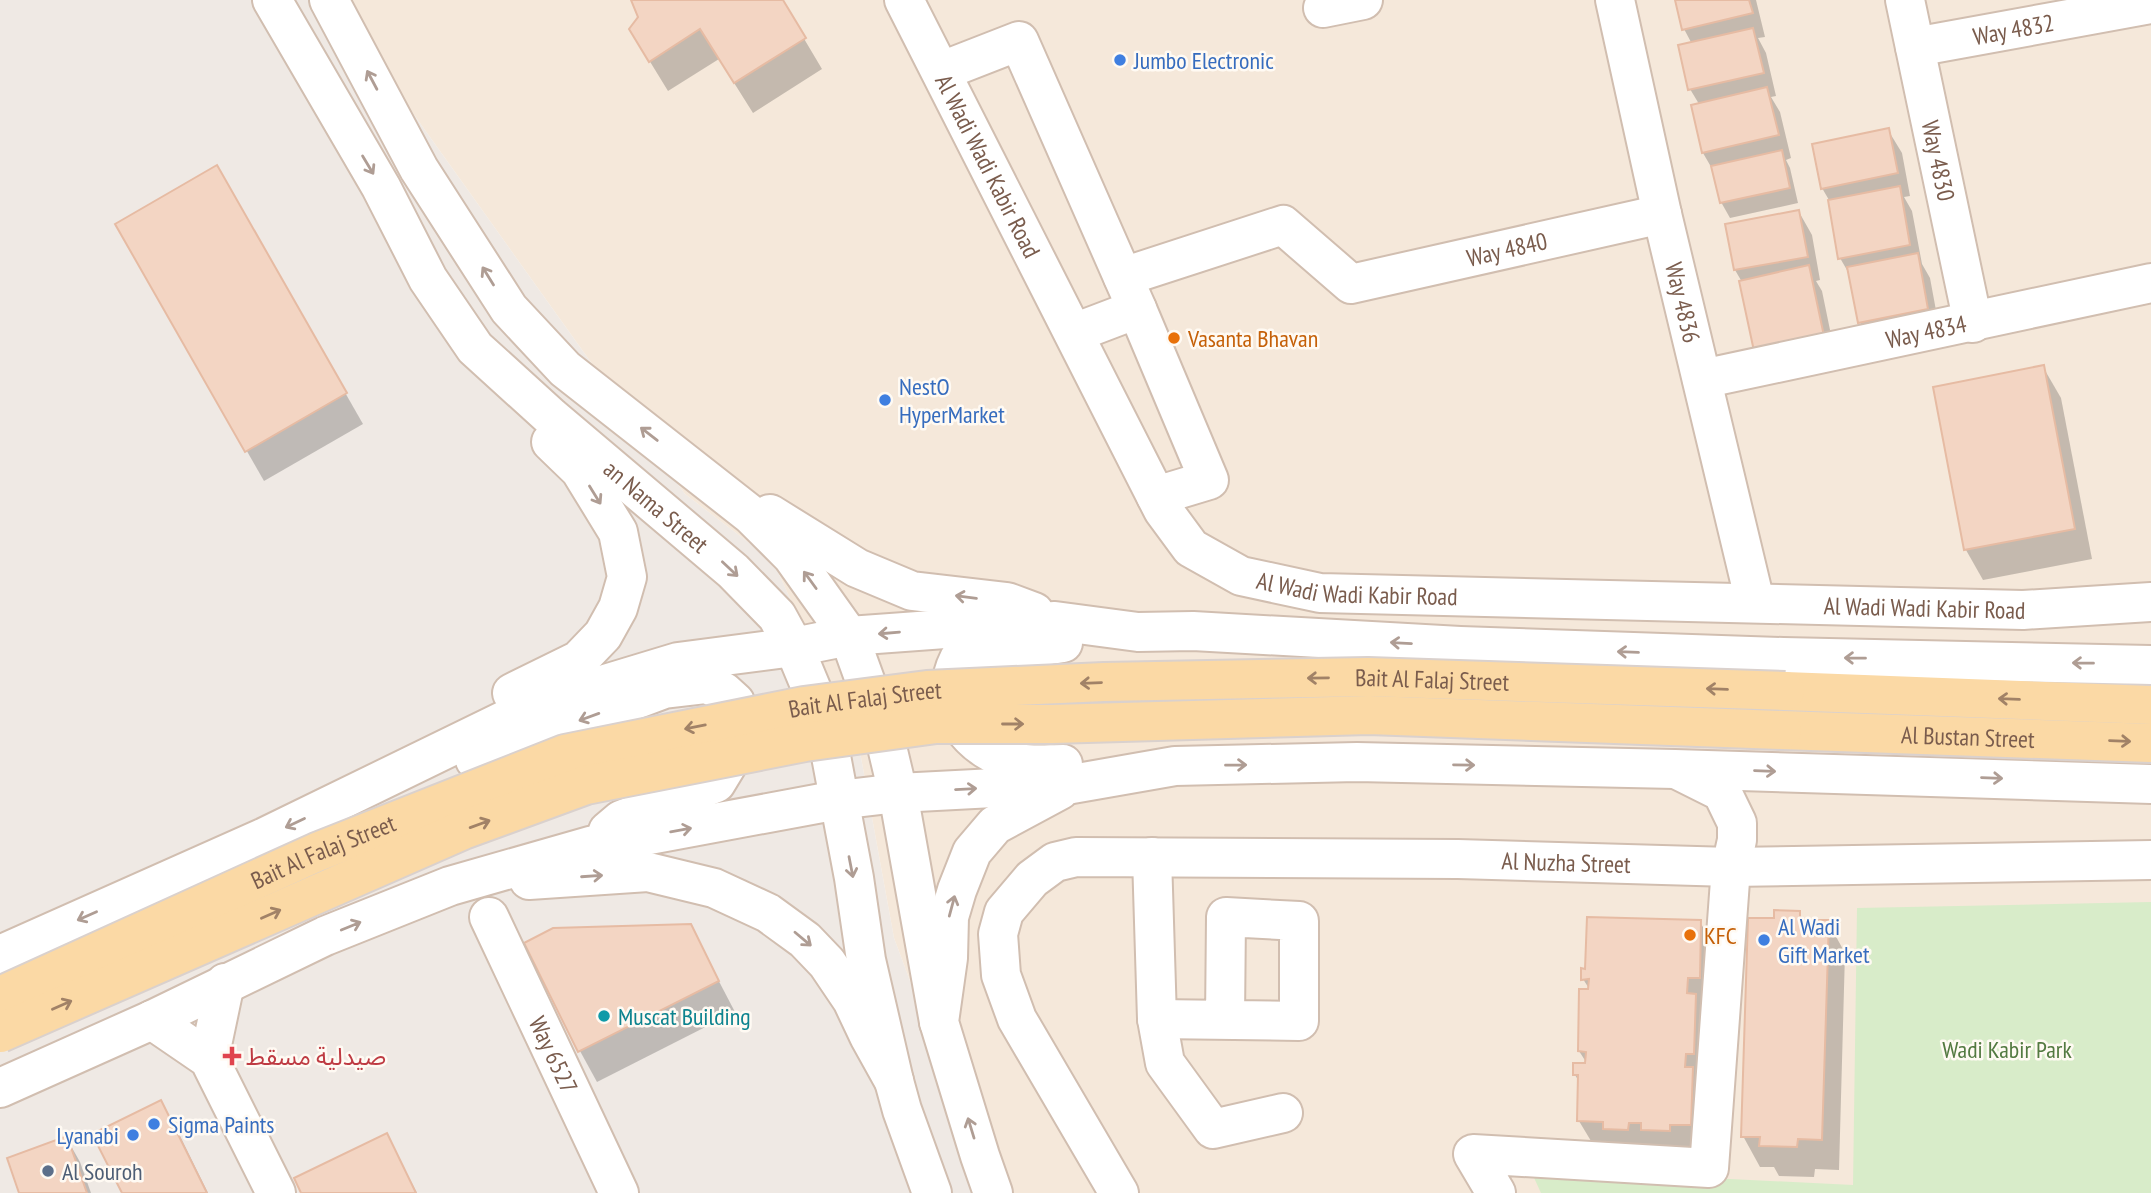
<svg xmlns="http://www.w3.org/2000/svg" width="2151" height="1193" font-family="'PT Sans Narrow','Noto Sans Arabic',sans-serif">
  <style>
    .residential { fill: #f5e8da }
    .industrial { fill: #efe9e4 }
    .green { fill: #d8ecc9 }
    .shadow { fill: #0003 }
    .building { fill: #f3d5c3; stroke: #e6bba3; stroke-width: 2 }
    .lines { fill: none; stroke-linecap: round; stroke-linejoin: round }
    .minor-casing { stroke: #d1beb0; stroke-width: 42 }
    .major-casing { stroke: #dad1cd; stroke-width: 42 }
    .minor { stroke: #fff; stroke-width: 38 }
    .major { stroke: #fbd9a5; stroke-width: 38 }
    .major-bridge-casing { stroke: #dad1cd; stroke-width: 42; stroke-linecap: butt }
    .major-bridge { stroke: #fbd9a5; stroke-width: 38 }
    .oneway { stroke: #af9d94 }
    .oneway2 { stroke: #a18267 }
    .shop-dot { fill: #3f7fe0; stroke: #fffaf3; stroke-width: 2.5 }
    .food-dot { fill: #e8710a; stroke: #fffaf3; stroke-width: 2.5 }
    .culture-dot { fill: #0f9aa8; stroke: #fffaf3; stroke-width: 2.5 }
    .health-dot { fill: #e0444e; stroke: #fffaf3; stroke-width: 2.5 }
    .service-dot { fill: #5c6f8a; stroke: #fffaf3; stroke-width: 2.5 }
    .labels { text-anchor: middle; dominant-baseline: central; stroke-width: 5; stroke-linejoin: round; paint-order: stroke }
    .street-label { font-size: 24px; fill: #7a5c4d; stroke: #fffaf3 }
    .shop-label { font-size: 24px; fill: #366cbe; stroke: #fffaf3; text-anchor: start }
    .food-label { font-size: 24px; fill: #c56008; stroke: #fffaf3; text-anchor: start }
    .culture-label { font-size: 24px; fill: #0d838f; stroke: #fffaf3; text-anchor: start }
    .park-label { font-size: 24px; fill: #537a41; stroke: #fffaf3 }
    .health-label { font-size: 24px; fill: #be3a42; stroke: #fffaf3; text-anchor: start }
    .service-label { font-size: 24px; fill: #4e5e75; stroke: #fffaf3; text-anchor: start }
  </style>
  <rect width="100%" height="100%" fill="#fdf6ec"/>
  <polygon class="residential" points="332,0 2151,0 2151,1193 989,1193 894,938 860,752 773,561 685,494"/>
  <polygon class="industrial" points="0,0 332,0 685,494 773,561 860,752 894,938 989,1193 0,1193"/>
  <polygon class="green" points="2151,902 2151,1193 1541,1193 1530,1169 1853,1185 1857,908"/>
  <g class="shadow">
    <polygon points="633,0 781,0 822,69 753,113 719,59 668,91 649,60 640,18"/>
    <polygon points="1677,0 1756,0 1765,37 1758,38 1766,53 1776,96 1771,97 1780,112 1791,158 1786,160 1790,168 1798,203 1730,218 1721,202 1714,172 1703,153 1693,106 1699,104 1690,89 1692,44 1684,29"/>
    <polygon points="1888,130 1902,153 1910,196 1904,197 1912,211 1922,264 1930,278 1940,332 1873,345 1860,322 1851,277 1840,258 1829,200 1822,188"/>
    <polygon points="216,167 363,424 264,481 117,224"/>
    <polygon points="1799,212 1812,235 1820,280 1816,281 1822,291 1836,359 1742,282 1735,270"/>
    <polygon points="2043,367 2061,398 2092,559 1983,580 1966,550 1935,388"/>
    <polygon points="1799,912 1804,922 1828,922 1845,953 1839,1170 1815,1169 1814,1177 1779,1176 1774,1167 1760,1167 1743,1136 1775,920"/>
    <polygon points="1700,922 1718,953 1707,1155 1597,1151 1579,1121 1580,1083 1575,1075 1588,1065 1579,1051 1590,990 1583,979"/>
    <polygon points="690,926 735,1012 597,1082 580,1051"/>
    <polygon points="160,1102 178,1132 208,1193 124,1193"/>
    <polygon points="387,1135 417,1193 303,1193"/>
    <polygon points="67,1139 80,1162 91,1193 21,1193"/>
  </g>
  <g class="building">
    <polygon points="631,0 783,0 806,38 734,83 700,29 649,62 629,29 638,17"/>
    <polygon points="1675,0 1749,0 1753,13 1682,30"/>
    <polygon points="1753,28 1764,73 1688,90 1678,45"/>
    <polygon points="1767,87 1779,135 1702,153 1691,105"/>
    <polygon points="1889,128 1898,173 1821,189 1812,144"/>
    <polygon points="1782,150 1790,188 1720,203 1711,166"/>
    <polygon points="217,165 347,393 245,452 115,224"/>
    <polygon points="1900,186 1910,245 1838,259 1828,200"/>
    <polygon points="1799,210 1808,257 1734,270 1725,224"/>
    <polygon points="1918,253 1928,309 1858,323 1847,267"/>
    <polygon points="1809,265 1824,336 1754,351 1739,281"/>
    <polygon points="2044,365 2075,529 1964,550 1933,387"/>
    <polygon points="1774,910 1800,911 1800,920 1829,920 1822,1140 1798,1139 1797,1147 1759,1146 1760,1137 1741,1137 1748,918 1774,918"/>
    <polygon points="1587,917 1701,920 1700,978 1688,978 1687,993 1696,994 1694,1054 1686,1054 1685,1067 1693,1067 1691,1125 1670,1125 1670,1131 1641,1130 1641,1123 1629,1123 1628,1130 1603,1129 1603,1122 1577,1121 1578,1075 1573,1075 1573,1063 1585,1063 1586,1052 1578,1051 1579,989 1588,989 1589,979 1581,980 1581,968 1585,969"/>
    <polygon points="691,924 719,981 578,1052 524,943 553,928"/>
    <polygon points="161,1100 207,1193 122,1193 92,1134"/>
    <polygon points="387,1133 416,1193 301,1193 294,1178"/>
    <polygon points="67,1136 87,1193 19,1193 7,1158"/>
  </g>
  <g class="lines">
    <g class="minor-casing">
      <g id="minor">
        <path id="s1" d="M272 0 381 187 428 279 475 348 551 417 733 571 777 616 794 647 824 719 854 878 866 960 894 1081"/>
        <polyline points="329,0 419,169 509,309 565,369 751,515 792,556 849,636 883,730 898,793 939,1022"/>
        <path id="s2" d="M904 0 1163 510 1191 548 1241 576 1320 593 2023 610 2151 602"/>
        <path id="s3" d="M1615 0 1662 214 1755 602"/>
        <path id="s4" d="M1905 0 1973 323"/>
        <polyline points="1323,8 1363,0"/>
        <path id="s5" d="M1915 47 2151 4"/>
        <polyline points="942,71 1019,41 1137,309 1074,333"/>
        <path id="s6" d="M1123 277 1283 225 1351 284 1662 214"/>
        <polyline points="1137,309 1209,480 1156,496"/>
        <path id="s7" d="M1702 379 2151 283"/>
        <polyline points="770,514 857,568 912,591 1007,602 1034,612"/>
        <polyline points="512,693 579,660 603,635 618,608 627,577 618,532 580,470 551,442"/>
        <polyline points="475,760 664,689 707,684 724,692 735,702 738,721 736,750 716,783 621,820 608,831"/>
        <path d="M1063 764C1049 764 1033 766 1019 763 971 752 934 708 959 659L1063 643"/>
        <polyline points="1152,857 1157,1019 1165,1063 1213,1129 1283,1113"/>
        <polyline points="529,880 648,872 714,888 768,913 805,940 827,963 852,1000 869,1036 894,1081 902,1110 932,1193"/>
        <path id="s8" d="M489 917 619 1193"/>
        <polyline points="0,955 265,837 536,705 678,662 794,647 849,636 1055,621 1138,632 1193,631 1460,646 1783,657 2151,665"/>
        <polyline points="1157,1019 1299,1021 1299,921 1226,917 1225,1020"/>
        <polyline points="152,1020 209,1059 276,1193"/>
        <polyline points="209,1059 225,983"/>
        <polyline points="0,1088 152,1020 325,936 450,886 590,846 838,800 898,793 1072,784 1175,766 1357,762 1675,769 2151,784"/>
        <polyline points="993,1193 980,1156 939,1022 948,958 949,917 957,890 972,852 995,825 1060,790"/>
        <path id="s9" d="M1119 1193 1017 1019 1001 975 998 934 1004 912 1032 879 1055 862 1076 857 1458 859 1731 867 2151 860"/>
        <polyline points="1496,1193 1473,1154 1709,1168 1731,867 1737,840 1737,823 1722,792 1680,771"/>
      </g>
    </g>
    <g class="major-casing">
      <g id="major">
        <polyline points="1785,691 2151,705"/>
        <path id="s10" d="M1782 730 2151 743"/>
      </g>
    </g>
    <use href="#minor" class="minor"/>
    <use href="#major" class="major"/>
    <g class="major-bridge-casing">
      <g id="major-bridge">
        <path id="s11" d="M0 996 317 852 565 754 804 706 927 690 1104 682 1368 677 1785 691"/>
        <polyline points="0,1033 463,830 586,785 805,742 936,724 1052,724 1369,715 1782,730"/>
      </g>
    </g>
    <use href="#major-bridge" class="major-bridge"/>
  </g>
  <defs><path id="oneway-shaft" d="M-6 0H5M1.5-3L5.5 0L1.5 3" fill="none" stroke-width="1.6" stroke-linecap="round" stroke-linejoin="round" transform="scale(1.75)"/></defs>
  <g class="oneway">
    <use href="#oneway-shaft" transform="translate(372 80) rotate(-118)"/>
    <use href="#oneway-shaft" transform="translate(368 165) rotate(59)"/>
    <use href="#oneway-shaft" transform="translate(488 276) rotate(-122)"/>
    <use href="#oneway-shaft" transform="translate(649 434) rotate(-142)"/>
    <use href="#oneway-shaft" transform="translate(595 495) rotate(58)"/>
    <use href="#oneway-shaft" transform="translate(730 569) rotate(43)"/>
    <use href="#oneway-shaft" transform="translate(810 580) rotate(-126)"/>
    <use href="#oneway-shaft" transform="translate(966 597) rotate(-173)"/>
    <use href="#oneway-shaft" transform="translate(889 633) rotate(175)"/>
    <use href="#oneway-shaft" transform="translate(1401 643) rotate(-177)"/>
    <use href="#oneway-shaft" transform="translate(1628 652) rotate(-178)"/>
    <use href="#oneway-shaft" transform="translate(1855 658) rotate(-179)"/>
    <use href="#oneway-shaft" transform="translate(2083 663) rotate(-179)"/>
    <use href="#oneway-shaft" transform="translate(589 717) rotate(160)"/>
    <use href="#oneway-shaft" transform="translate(1236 765) rotate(-1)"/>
    <use href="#oneway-shaft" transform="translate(1464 765) rotate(1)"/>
    <use href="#oneway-shaft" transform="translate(1765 771) rotate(2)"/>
    <use href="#oneway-shaft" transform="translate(1992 778) rotate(2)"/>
    <use href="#oneway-shaft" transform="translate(966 789) rotate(-3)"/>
    <use href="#oneway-shaft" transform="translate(295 823) rotate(155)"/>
    <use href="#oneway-shaft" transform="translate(681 830) rotate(-10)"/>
    <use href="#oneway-shaft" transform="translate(851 867) rotate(79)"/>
    <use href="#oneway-shaft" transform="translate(592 876) rotate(-4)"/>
    <use href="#oneway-shaft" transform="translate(952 906) rotate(-75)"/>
    <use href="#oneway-shaft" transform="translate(87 916) rotate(156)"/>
    <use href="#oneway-shaft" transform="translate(351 926) rotate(-22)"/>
    <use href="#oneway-shaft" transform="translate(803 939) rotate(40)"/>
    <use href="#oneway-shaft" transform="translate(971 1128) rotate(-107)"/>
  </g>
  <g class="oneway2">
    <use href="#oneway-shaft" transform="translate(1318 678) rotate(179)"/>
    <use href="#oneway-shaft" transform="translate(1091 683) rotate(178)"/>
    <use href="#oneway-shaft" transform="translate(1717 689) rotate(-178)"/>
    <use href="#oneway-shaft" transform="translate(2009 699) rotate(-178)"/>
    <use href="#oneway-shaft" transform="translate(1013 724)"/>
    <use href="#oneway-shaft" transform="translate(695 727) rotate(169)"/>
    <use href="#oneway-shaft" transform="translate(2120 741) rotate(2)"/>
    <use href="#oneway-shaft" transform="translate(480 824) rotate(-20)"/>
    <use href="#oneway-shaft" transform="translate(271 914) rotate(-24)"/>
    <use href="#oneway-shaft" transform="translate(62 1005) rotate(-24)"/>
  </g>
  <g class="shop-dot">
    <circle cx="1120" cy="60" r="7"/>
    <circle cx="885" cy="400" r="7"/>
    <circle cx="1764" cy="940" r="7"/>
    <circle cx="154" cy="1124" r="7"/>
    <circle cx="133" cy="1135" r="7"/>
  </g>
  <g class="food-dot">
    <circle cx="1174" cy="338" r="7"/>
    <circle cx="1690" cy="935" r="7"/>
  </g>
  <circle class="culture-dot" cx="604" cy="1016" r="7"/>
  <path class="health-dot" d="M228.5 1045.5h7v7h7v7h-7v7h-7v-7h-7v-7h7z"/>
  <circle class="service-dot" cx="48" cy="1171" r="7"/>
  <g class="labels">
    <g class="street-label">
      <text stroke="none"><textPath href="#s5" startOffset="100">Way 4832</textPath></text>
      <text stroke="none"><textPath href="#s4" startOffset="164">Way 4830</textPath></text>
      <text stroke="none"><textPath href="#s2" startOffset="186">Al Wadi Wadi Kabir Road</textPath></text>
      <text stroke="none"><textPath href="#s6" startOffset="418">Way 4840</textPath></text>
      <text stroke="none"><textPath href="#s3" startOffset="310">Way 4836</textPath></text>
      <text stroke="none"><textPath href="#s7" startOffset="229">Way 4834</textPath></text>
      <text stroke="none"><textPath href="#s1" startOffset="644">an Nama Street</textPath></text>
      <text stroke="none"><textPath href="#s2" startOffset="794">Al Wadi Wadi Kabir Road</textPath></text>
      <text stroke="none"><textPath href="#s2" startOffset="1362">Al Wadi Wadi Kabir Road</textPath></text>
      <text stroke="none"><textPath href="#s11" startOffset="1488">Bait Al Falaj Street</textPath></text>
      <text stroke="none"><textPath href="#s11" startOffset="920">Bait Al Falaj Street</textPath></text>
      <text stroke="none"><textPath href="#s10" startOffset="186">Al Bustan Street</textPath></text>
      <text stroke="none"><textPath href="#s11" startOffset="354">Bait Al Falaj Street</textPath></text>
      <text stroke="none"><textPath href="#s9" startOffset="896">Al Nuzha Street</textPath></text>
      <text stroke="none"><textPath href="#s8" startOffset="152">Way 6527</textPath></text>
    </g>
    <g class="shop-label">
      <text x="1134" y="60">Jumbo Electronic</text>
      <text x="899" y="386">NestO<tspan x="899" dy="28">HyperMarket</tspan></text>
      <text x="1778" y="926">Al Wadi<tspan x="1778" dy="28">Gift Market</tspan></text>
      <text x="168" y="1124">Sigma Paints</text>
      <text x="119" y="1135" text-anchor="end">Lyanabi</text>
    </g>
    <g class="food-label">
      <text x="1188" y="338">Vasanta Bhavan</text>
      <text x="1704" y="935">KFC</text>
    </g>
    <g class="culture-label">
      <text x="618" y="1016">Muscat Building</text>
    </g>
    <g class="park-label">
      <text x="2007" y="1049">Wadi Kabir Park</text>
    </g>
    <g class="health-label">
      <text x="246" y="1056">صيدلية مسقط</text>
    </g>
    <g class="service-label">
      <text x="62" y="1171">Al Souroh</text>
    </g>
  </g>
</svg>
